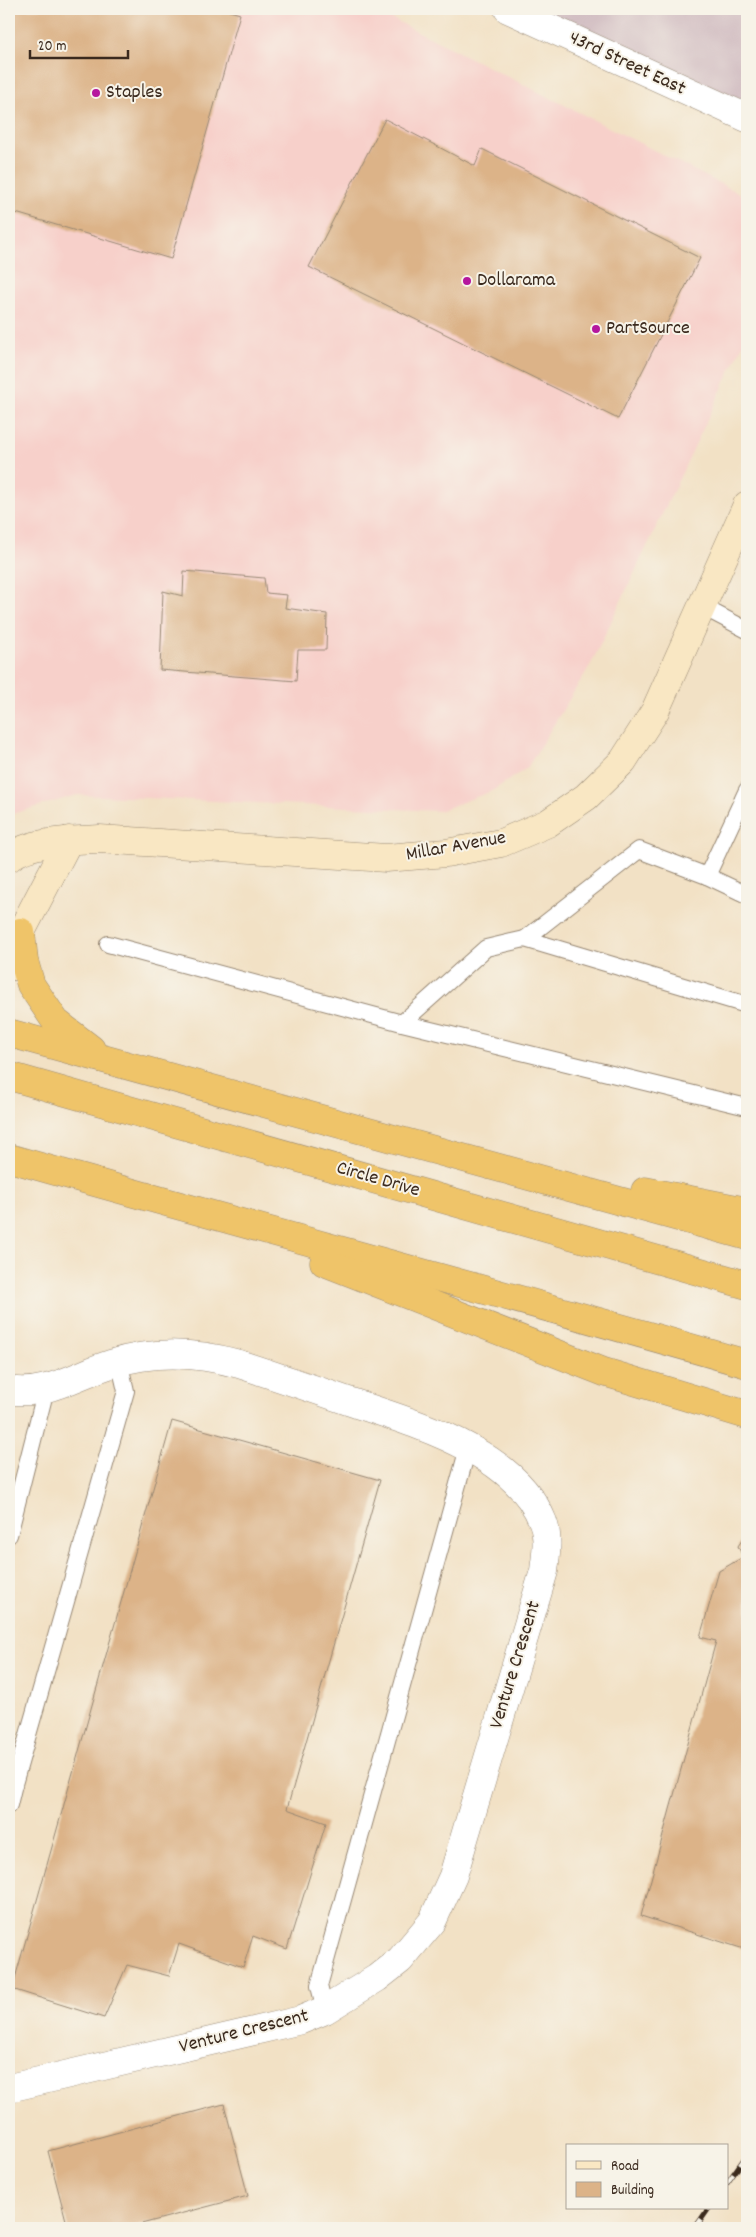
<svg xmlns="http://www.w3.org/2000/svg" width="756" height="2237" font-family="Dekko,sans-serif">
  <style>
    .built { fill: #f7d0ca }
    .industrial { fill: #d2bec2 }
    .building { fill: #dcb388 }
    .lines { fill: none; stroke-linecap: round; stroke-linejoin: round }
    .lane-casing { stroke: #968672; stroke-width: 18 }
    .street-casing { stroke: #968672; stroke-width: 29 }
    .secondary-casing { stroke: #968672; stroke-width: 29 }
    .highway-casing { stroke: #968672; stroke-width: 29 }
    .path { stroke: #968672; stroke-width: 3; stroke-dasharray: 1 4; stroke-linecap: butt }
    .lane { stroke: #fff; stroke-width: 16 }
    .street { stroke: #fff; stroke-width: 28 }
    .secondary { stroke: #f9e7c3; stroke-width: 28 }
    .highway { stroke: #efc469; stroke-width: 28 }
    .rail-casing { stroke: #3b2a1e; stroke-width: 5.5 }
    .rail { stroke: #f7f3e8; stroke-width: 4; stroke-dasharray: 11; stroke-linecap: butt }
    .poi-dot { fill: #b5179e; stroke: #f7f3e8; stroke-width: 2 }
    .labels { text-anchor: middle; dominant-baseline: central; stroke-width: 4; stroke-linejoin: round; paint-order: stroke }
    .street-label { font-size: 20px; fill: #3b2a1e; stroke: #f7f3e8 }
    .poi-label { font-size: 20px; fill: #3b2a1e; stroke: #f7f3e8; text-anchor: start }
  </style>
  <rect width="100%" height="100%" fill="#f7f3e8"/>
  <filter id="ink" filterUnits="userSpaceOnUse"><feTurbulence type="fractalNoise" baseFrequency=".02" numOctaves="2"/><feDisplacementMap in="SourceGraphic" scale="10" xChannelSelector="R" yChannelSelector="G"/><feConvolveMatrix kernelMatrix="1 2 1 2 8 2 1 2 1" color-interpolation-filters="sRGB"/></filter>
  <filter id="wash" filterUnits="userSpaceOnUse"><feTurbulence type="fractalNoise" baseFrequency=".0096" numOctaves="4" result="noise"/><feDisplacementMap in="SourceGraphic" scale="20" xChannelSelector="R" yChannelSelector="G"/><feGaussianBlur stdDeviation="1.12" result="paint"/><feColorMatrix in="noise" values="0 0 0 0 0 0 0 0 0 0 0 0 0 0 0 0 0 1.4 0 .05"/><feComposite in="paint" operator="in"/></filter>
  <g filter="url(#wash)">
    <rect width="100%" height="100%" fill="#f2e1c5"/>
    <polygon class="built" points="9,9 373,9 747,197 747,336 591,664 527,768 492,791 439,811 77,795 9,815"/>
    <polygon class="industrial" points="508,9 747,9 747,118"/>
    <g id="blocks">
      <g class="building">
        <polygon points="9,9 223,9 240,14 171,259 9,211"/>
        <polygon points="385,119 475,166 482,149 700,258 618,419 309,267"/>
        <polygon points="184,571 264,578 266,593 287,595 285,608 327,614 326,650 298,650 296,681 160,670 163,591 183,596"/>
        <polygon points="172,1421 380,1480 287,1809 326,1823 287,1949 253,1936 243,1967 179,1944 169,1976 127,1965 104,2018 12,1989"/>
        <polygon points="745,1536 747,1536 747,1950 641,1916 716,1641 700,1637 719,1571 743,1557 738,1546"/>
        <polygon points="224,2104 248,2196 126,2228 68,2228 48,2151"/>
      </g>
    </g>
  </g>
  <g filter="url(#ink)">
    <use href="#blocks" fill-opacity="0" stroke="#968672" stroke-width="1"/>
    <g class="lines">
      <g class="lane-casing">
        <g id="lane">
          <polyline points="701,606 747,630"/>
          <polyline points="747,790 707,876 747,895"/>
          <polyline points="707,876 639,850 525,939 747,1005"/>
          <polyline points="108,944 402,1023 486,948 525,939"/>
          <polyline points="402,1023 747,1107"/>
          <polyline points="9,1535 46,1389"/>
          <polyline points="9,1783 14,1784 126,1391 119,1361"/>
          <polyline points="9,1805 14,1784"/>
          <polyline points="325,2010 319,1986 468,1448"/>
        </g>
      </g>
      <g class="street-casing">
        <g id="street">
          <polyline points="508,9 747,118"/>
          <path d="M9 1390C45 1397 78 1374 111 1364 154 1350 196 1352 239 1364 276 1376 314 1389 351 1402 416 1424 515 1451 543 1522 549 1537 546 1555 544 1571L453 1876 432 1922 400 1960 377 1978 325 2010 301 2020 9 2088"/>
        </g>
      </g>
      <g class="secondary-casing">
        <g id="secondary">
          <path d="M9 858C28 841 73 840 99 839L386 858 446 853 501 843 548 823 586 797 623 761 655 711 747 505"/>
          <polyline points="9,967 21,932 69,840"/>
        </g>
      </g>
      <g class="highway-casing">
        <g id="highway">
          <polyline points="21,932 24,961 31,985 56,1022 91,1049"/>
          <polyline points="9,1033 747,1236"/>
          <polyline points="9,1076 747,1285"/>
          <path d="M9 1158C255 1228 502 1293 747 1364"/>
          <polyline points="645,1191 747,1211"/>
          <polyline points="324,1262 604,1372 747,1415"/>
        </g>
      </g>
      <polyline class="path" points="742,270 747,270"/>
      <use href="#lane" class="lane"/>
      <use href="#street" class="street"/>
      <use href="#secondary" class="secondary"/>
      <use href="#highway" class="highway"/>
      <g class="rail-casing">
        <g id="rail">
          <polyline points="727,2183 747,2155"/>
          <polyline points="695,2228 709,2208"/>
        </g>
      </g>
      <use href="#rail" class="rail"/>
    </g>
  </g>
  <g class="poi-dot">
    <circle cx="96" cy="93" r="5"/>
    <circle cx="467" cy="281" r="5"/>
    <circle cx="596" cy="329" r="5"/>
  </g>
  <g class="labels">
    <g class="street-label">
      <text transform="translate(627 64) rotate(25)">43rd Street East</text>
      <text transform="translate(456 847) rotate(-10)">Millar Avenue</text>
      <text transform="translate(378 1180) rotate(16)">Circle Drive</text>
      <text transform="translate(516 1665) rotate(-73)">Venture Crescent</text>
      <text transform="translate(244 2032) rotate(-14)">Venture Crescent</text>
    </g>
    <g class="poi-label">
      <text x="106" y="93">Staples</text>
      <text x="477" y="281">Dollarama</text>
      <text x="606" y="329">PartSource</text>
    </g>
  </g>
  <rect width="756" height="2237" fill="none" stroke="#f7f3e8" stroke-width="30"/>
  <rect x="566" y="2144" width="162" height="65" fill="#f7f3e8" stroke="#aca397"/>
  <rect x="576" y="2161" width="25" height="8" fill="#f9e7c3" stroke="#aca397"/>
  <text x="611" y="2170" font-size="15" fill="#3b2a1e">Road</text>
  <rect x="576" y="2182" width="25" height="15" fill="#dcb388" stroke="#aca397"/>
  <text x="611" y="2194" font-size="15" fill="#3b2a1e">Building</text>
  <path d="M30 50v8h98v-8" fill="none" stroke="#3b2a1e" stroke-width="2.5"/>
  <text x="38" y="50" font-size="15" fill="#3b2a1e" stroke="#f7f3e8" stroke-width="4" paint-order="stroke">20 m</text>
</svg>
